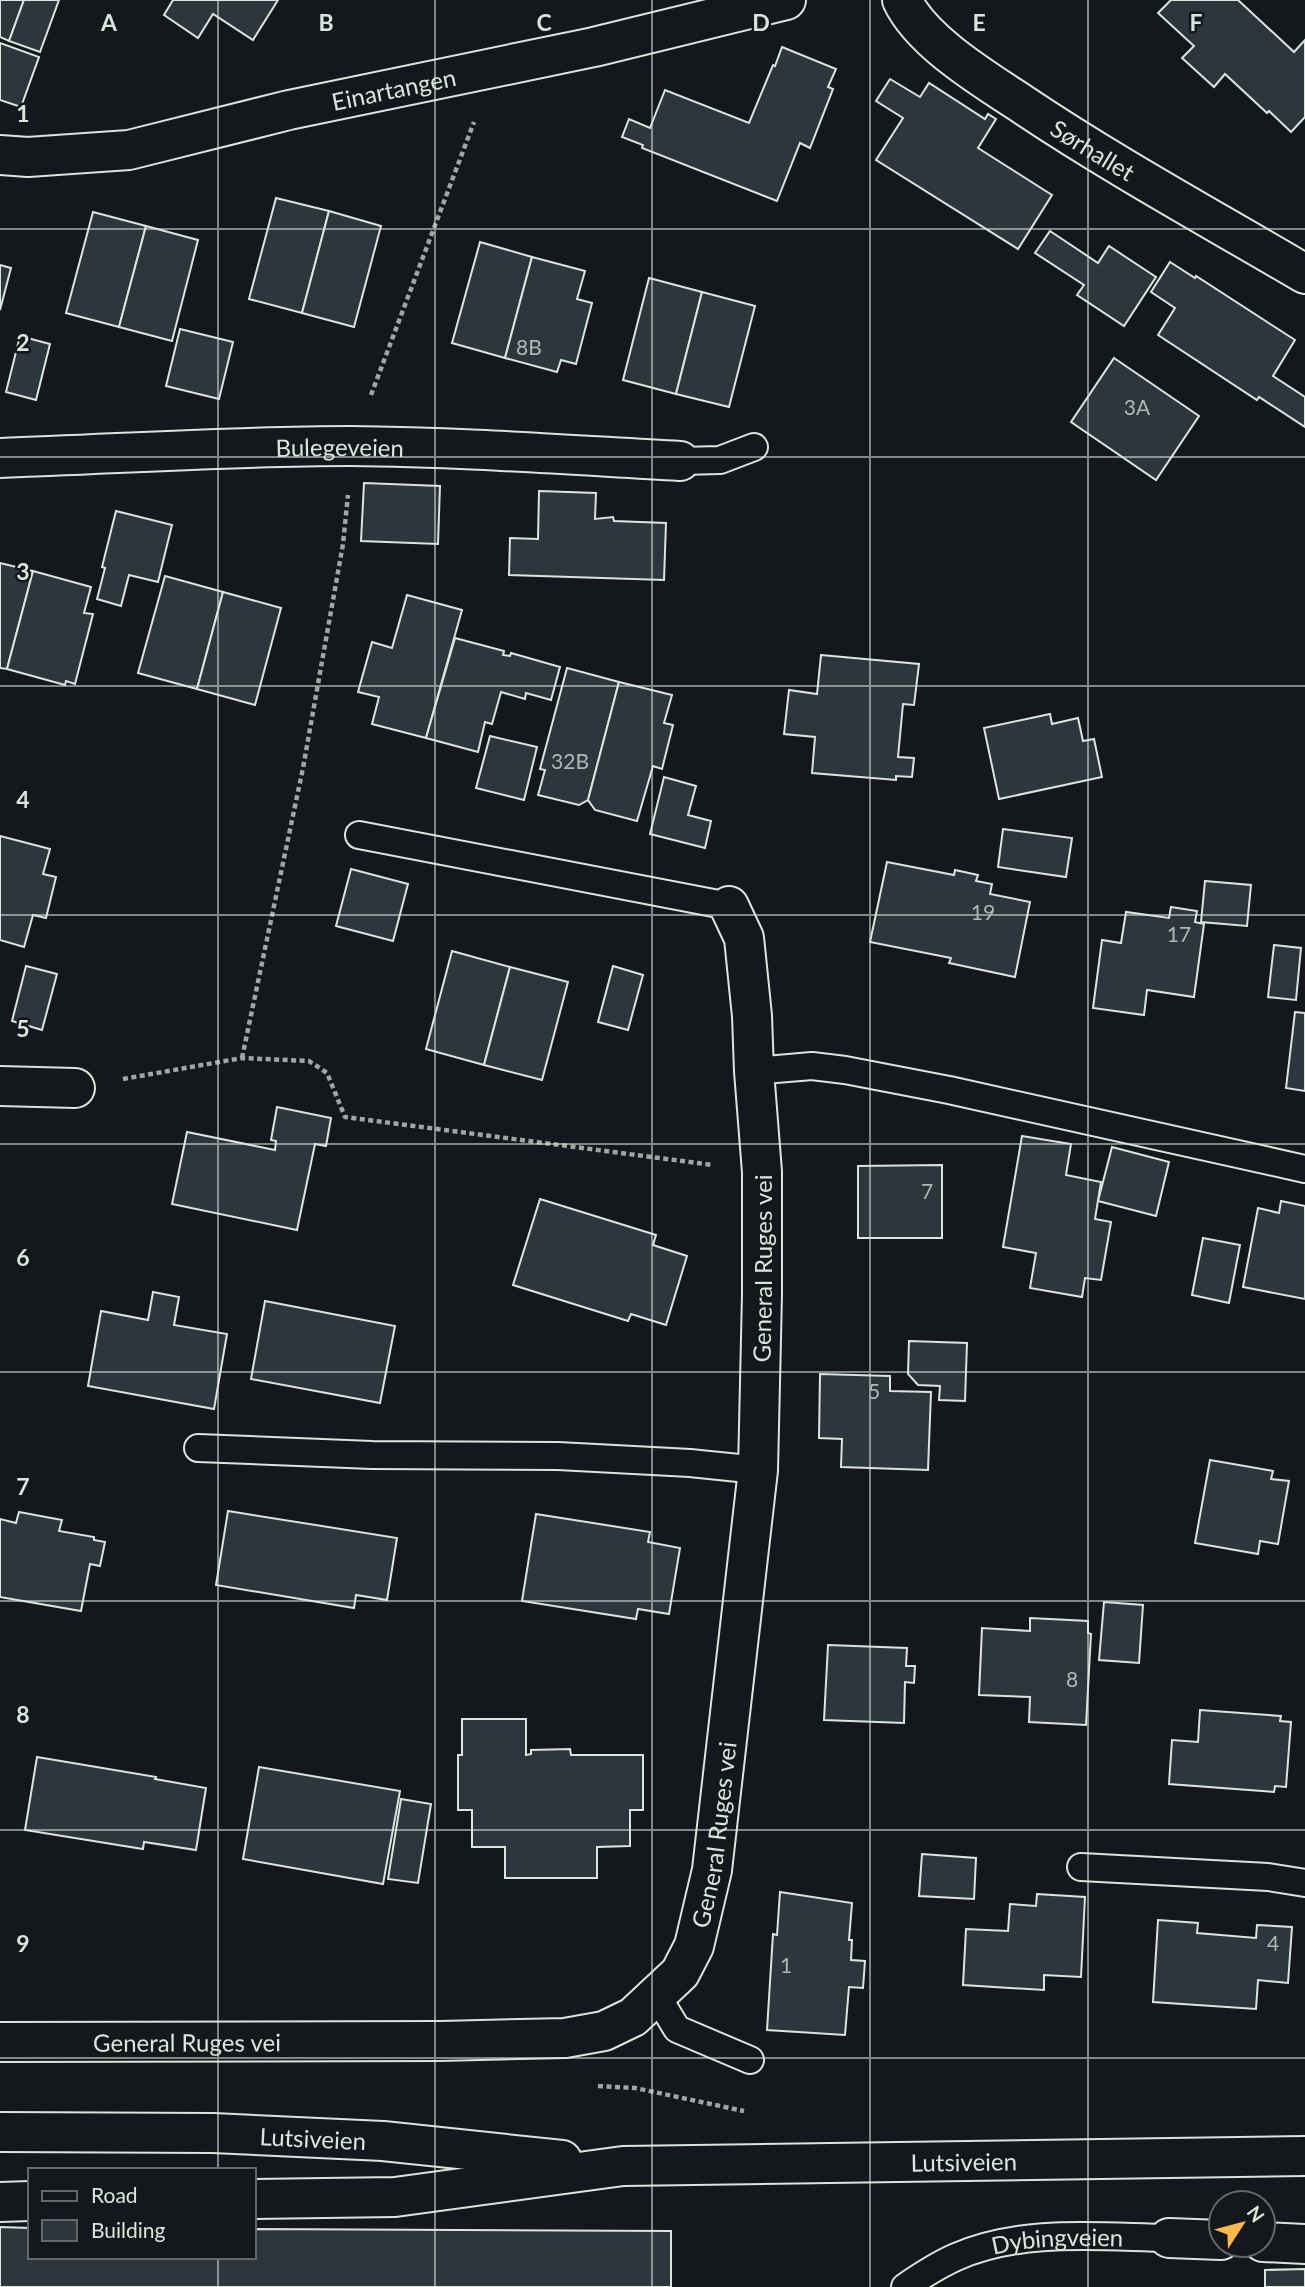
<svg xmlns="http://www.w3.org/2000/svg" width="1305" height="2287" font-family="Lato,sans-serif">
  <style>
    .building { fill: #2c363c; stroke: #d8e6dc; stroke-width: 2 }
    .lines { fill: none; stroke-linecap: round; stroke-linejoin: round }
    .lane-casing { stroke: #d8e6dc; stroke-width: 30 }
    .street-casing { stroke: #d8e6dc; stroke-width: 42 }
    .primary-casing { stroke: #d8e6dc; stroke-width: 42 }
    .path { stroke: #9da8a2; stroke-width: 4.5; stroke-dasharray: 5 3.5; stroke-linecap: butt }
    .lane { stroke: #14181c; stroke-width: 26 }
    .street { stroke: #14181c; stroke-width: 38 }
    .primary { stroke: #14181c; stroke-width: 38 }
    .grid { fill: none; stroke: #d8e6dc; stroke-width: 2; stroke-opacity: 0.55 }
    .labels { text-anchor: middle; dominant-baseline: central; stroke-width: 5; stroke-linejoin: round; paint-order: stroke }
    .number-label { font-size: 21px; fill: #adbab4 }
    .street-label { font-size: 24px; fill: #d8e6dc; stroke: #14181c }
    .grid-label { font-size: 23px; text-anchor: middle; font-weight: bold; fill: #d8e6dc; stroke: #14181c; stroke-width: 5; stroke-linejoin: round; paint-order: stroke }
  </style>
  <rect width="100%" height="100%" fill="#14181c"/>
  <g class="building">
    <polygon points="0,0 24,0 9,41 0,37"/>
    <polygon points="24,0 59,0 40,52 9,41"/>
    <polygon points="173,0 278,0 253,40 213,14 198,38 164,15"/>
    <polygon points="1171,0 1238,0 1294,52 1305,40 1305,117 1291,132 1269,111 1267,113 1225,74 1214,87 1182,58 1194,46 1158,13"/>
    <polygon points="0,43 39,57 21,107 0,100"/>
    <polygon points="782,47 836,69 828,87 833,89 810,148 800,143 777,201 642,148 643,145 622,137 629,119 650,128 665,90 749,123 773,65 775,66"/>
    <polygon points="890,79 920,97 929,83 985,119 988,114 996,119 978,148 1052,195 1018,249 876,160 903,118 876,101"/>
    <polygon points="276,198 329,211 302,313 249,299"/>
    <polygon points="329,211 381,226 354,327 302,313"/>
    <polygon points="93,212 146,226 119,327 66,313"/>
    <polygon points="146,226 198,240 172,341 119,327"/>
    <polygon points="1050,231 1098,263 1109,246 1156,277 1124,326 1077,295 1084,285 1035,253"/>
    <polygon points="480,242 532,257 505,358 452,343"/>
    <polygon points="532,257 585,271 577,299 592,303 576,364 561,360 557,372 505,358"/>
    <polygon points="1170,262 1195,278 1196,276 1295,340 1273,376 1305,397 1305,427 1259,397 1257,400 1158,335 1175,308 1151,292"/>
    <polygon points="0,265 11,268 0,310"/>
    <polygon points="649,278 702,292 676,394 623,380"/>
    <polygon points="702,292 755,306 729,407 676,394"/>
    <polygon points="180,329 233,342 219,399 166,386"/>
    <polygon points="20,336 50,344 36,400 6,392"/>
    <polygon points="1114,358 1199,416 1156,480 1071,422"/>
    <polygon points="364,483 440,486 438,544 361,541"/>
    <polygon points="539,491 596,493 595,519 613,517 614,521 666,523 664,580 509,575 510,538 538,539"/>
    <polygon points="116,511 172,525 158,582 129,575 121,606 97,599 105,568 102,567"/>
    <polygon points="0,563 33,571 7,669 0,668"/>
    <polygon points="33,571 91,587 84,613 93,614 75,684 66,681 65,685 7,669"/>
    <polygon points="165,576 223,592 197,689 138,673"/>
    <polygon points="223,592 281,608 255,705 197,689"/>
    <polygon points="407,595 462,610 426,738 372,724 379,697 358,692 372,642 392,648"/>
    <polygon points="455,638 504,651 503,655 510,656 511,653 560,667 551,700 526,693 525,699 501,692 492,724 485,722 478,752 426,738"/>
    <polygon points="821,655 919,664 914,705 903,704 898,757 914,758 912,777 896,776 896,780 812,773 815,737 784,734 789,690 817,694"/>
    <polygon points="567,668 619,682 588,800 579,805 538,795 545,770 540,769"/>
    <polygon points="619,682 672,695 664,723 673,725 662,769 653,766 637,821 595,810 588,800"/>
    <polygon points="1050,714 1052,724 1078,718 1083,741 1094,739 1102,777 999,799 984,728"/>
    <polygon points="490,736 537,747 524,800 476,788"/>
    <polygon points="664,777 696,786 688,815 711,821 705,848 650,834"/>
    <polygon points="1003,829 1072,838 1066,877 998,867"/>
    <polygon points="0,836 50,849 43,874 56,877 46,918 33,915 24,947 0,940"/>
    <polygon points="887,862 954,875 955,870 978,875 976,881 992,884 990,894 1030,902 1015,977 949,963 951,958 870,942"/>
    <polygon points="351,869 408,884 393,941 336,926"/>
    <polygon points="1205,881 1251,885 1247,926 1201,922"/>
    <polygon points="1171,907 1197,911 1195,922 1204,924 1194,997 1147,990 1144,1015 1093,1008 1102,940 1121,943 1126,912 1169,918"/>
    <polygon points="1274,945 1301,948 1296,1000 1268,997"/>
    <polygon points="452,951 510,967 484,1065 426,1049"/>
    <polygon points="26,966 57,974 42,1030 12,1021"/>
    <polygon points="613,966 643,975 628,1030 598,1022"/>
    <polygon points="510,967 568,982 542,1080 484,1065"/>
    <polygon points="1295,1012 1305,1013 1305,1091 1286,1088"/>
    <polygon points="277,1107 331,1118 326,1146 315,1144 297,1230 172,1204 187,1132 275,1150 276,1141 271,1140"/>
    <polygon points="1022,1136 1071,1144 1066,1175 1101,1182 1095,1219 1111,1222 1101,1280 1085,1278 1082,1297 1030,1288 1036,1253 1003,1247"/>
    <polygon points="1112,1147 1169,1162 1156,1216 1098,1201"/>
    <polygon points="942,1165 942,1238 858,1238 858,1166"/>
    <polygon points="540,1199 656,1235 653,1245 687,1256 666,1325 631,1314 628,1321 513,1285"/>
    <polygon points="1281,1201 1305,1206 1305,1299 1243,1287 1258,1208 1279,1213"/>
    <polygon points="1203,1238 1240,1245 1229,1303 1192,1295"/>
    <polygon points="153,1292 179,1297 174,1325 227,1334 214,1409 88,1386 101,1311 148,1320"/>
    <polygon points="265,1301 395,1326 380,1403 251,1379"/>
    <polygon points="909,1341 967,1343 965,1401 939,1400 940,1386 918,1385 908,1374"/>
    <polygon points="820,1374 890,1376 890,1391 931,1392 928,1470 841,1467 842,1439 819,1438"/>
    <polygon points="1210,1460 1273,1471 1271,1479 1289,1481 1278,1544 1260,1541 1258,1554 1195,1543"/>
    <polygon points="228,1511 397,1538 387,1600 356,1595 354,1608 216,1585"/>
    <polygon points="19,1512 62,1520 59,1531 94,1537 94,1540 105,1542 100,1566 90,1564 81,1611 0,1597 0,1519 16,1523"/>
    <polygon points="536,1514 650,1532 648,1542 680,1548 669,1614 638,1609 636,1619 522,1601"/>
    <polygon points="1104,1602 1143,1605 1139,1663 1099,1660"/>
    <polygon points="1030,1618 1088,1621 1088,1633 1091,1634 1086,1725 1029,1722 1030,1697 979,1695 982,1628 1030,1631"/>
    <polygon points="828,1645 907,1648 906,1666 915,1666 914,1683 905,1682 904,1723 824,1720"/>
    <polygon points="1200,1710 1281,1716 1280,1721 1291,1722 1286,1787 1275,1786 1274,1792 1169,1784 1172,1740 1198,1742"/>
    <polygon points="462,1719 526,1719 526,1755 531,1754 531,1750 570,1749 571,1755 643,1755 643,1810 630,1810 630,1846 597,1847 597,1878 505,1878 505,1847 472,1847 472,1810 458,1810 458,1755 462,1755"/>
    <polygon points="37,1757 156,1777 155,1779 206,1788 196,1850 144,1842 143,1849 25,1830"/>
    <polygon points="259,1767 400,1791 383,1884 243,1859"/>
    <polygon points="401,1799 431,1804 418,1883 388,1879"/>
    <polygon points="922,1854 976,1858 974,1899 919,1896"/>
    <polygon points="780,1892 852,1903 849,1940 852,1940 851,1960 865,1961 863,1988 849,1987 845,2035 767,2030 773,1934 777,1935"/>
    <polygon points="1037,1894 1085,1897 1081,1977 1044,1975 1044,1990 963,1985 966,1929 1008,1931 1010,1904 1036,1906"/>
    <polygon points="1158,1920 1198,1923 1197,1933 1256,1938 1257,1925 1292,1927 1288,1983 1258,1980 1256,2009 1153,2002"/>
    <polygon points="0,2227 30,2228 30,2257 254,2257 254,2229 671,2231 671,2287 0,2287"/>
    <polygon points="1305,2269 1305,2287 1265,2287 1265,2270"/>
  </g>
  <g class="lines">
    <g class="lane-casing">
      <g id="lane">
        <polyline points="680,461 720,460 754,447"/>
        <polyline points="359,835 729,906"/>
        <polyline points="754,1071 812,1066 845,1070 949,1090 1305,1169"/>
        <polyline points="198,1448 372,1455 558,1456 690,1463 758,1470"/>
        <polyline points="1081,1867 1268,1877 1305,1883"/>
        <polyline points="657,1996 677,2029 750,2060"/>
        <path id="s1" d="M905 2287C921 2276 938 2265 956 2257 1022 2228 1099 2237 1169 2238"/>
      </g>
    </g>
    <g class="street-casing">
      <g id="street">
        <path id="s2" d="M902 0C922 42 984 79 1022 104 1113 165 1210 218 1305 274"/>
        <path id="s3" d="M0 155 28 157 129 150 289 110 594 47 786 0"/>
        <path id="s4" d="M0 458C117 454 233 446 350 446 460 447 570 455 680 461"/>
        <polyline points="0,1086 75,1088"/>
        <path id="s5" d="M0 2042 440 2041 565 2038 604 2031 633 2017 680 1973 694 1946 712 1870 758 1470 762 1294V1172L754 1071 752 1016 744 938 729 906"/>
        <polyline points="1169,2238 1221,2240"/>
        <polyline points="1263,2242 1305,2244"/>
      </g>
    </g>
    <g class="primary-casing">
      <g id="primary">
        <path id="s6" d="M0 2132 213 2133 383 2141 562 2160"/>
        <path id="s7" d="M254 2199 395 2197 623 2166 1305 2156"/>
        <polyline points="0,2202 30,2201"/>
      </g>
    </g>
    <g class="path">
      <polyline points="371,395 474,122"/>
      <polyline points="242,1058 303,768 343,544 348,495"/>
      <polyline points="123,1079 242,1058 309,1061 327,1073 345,1117 713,1165"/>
      <polyline points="598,2086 635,2088 744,2111"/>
    </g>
    <use href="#lane" class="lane"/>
    <use href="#street" class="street"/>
    <use href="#primary" class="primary"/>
  </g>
  <path class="grid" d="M218 0V2170M435 0V2287M652 0V2287M870 0V2287M1088 0V2287M0 229H1305M0 457H1305M0 686H1305M0 915H1305M0 1144H1305M0 1372H1305M0 1601H1305M0 1830H1305M0 2058H1305M218 2257V2287"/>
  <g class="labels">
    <g class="number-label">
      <text x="529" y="346">8B</text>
      <text x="1137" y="406">3A</text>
      <text x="570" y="760">32B</text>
      <text x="983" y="911">19</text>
      <text x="1179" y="933">17</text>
      <text x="927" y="1190">7</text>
      <text x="874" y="1390">5</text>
      <text x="1072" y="1678">8</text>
      <text x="1273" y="1942">4</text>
      <text x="786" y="1964">1</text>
    </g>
    <g class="street-label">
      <text stroke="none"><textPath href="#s3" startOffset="401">Einartangen</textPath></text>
      <text stroke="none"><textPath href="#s2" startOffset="245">Sørhallet</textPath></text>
      <text stroke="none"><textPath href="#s4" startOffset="340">Bulegeveien</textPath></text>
      <text stroke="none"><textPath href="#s5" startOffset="1414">General Ruges vei</textPath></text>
      <text stroke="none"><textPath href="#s5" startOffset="845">General Ruges vei</textPath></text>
      <text stroke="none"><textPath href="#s5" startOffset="187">General Ruges vei</textPath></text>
      <text stroke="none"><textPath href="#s6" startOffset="313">Lutsiveien</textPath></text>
      <text stroke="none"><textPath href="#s7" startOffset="712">Lutsiveien</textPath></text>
      <text stroke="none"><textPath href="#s1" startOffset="163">Dybingveien</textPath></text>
    </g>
  </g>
  <g class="grid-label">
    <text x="109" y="31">A</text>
    <text x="326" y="31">B</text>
    <text x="544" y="31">C</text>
    <text x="761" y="31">D</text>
    <text x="979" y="31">E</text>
    <text x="1196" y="31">F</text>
    <text x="23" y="122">1</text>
    <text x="23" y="351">2</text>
    <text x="23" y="580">3</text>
    <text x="23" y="808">4</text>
    <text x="23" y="1037">5</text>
    <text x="23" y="1266">6</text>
    <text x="23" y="1495">7</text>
    <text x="23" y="1723">8</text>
    <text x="23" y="1952">9</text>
  </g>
  <rect x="28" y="2168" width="228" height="91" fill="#14181c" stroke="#626a69" stroke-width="2"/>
  <rect x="42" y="2191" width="35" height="10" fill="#14181c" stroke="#626a69" stroke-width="2"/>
  <text x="91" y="2203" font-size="21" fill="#d8e6dc">Road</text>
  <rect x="42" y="2220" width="35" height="21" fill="#2c363c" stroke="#626a69" stroke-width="2"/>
  <text x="91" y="2238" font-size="21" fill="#d8e6dc">Building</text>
  <g transform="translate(1242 2224) rotate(54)"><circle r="33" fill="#14181c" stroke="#626a69" stroke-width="2"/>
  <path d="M0-5L12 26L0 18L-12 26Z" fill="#ffb74d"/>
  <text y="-10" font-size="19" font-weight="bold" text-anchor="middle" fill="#d8e6dc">N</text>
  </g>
</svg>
